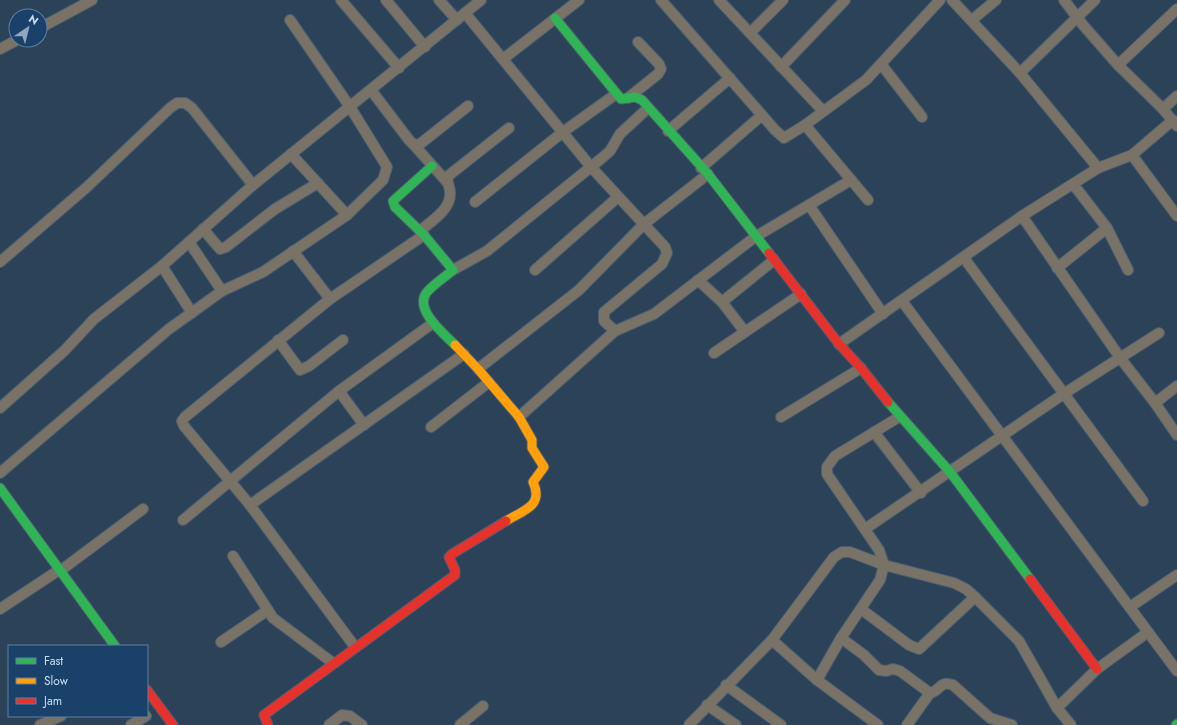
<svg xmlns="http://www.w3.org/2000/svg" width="1177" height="725" font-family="Jost,sans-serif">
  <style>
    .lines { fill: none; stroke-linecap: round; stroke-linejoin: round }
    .street-casing { stroke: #4b5e71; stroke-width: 12 }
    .fast-casing { stroke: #4b5e71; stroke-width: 11 }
    .slow-casing { stroke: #4b5e71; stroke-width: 11 }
    .jam-casing { stroke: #4b5e71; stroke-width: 11 }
    .street { stroke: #797266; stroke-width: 10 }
    .fast { stroke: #30b455; stroke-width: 9 }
    .slow { stroke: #ff9f0a; stroke-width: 9 }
    .jam { stroke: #e5322d; stroke-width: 9 }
  </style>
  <rect width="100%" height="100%" fill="#2c4258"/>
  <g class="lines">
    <g class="street-casing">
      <g id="street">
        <polyline points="341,0 399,68"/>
        <polyline points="386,0 425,47"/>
        <polyline points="439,0 457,20"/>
        <polyline points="661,0 775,130 784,138 805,125 866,80 940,0"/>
        <polyline points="719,0 823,111"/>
        <polyline points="952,0 1020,73 1098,168"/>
        <polyline points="1064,0 1083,25 1118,65 1163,109 1177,126"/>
        <polyline points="465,13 591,167 665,247 667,253 662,264 604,312 604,321 615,331"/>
        <polyline points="972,20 996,0"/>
        <polyline points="40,28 92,0"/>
        <polyline points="750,33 783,0"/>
        <polyline points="0,49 17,40"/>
        <polyline points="503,59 579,0"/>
        <polyline points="881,64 922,117"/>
        <polyline points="1118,65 1177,9"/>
        <polyline points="781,67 845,0"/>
        <polyline points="1020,73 1095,0"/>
        <polyline points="371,90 409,140 414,145 420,144 468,106"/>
        <polyline points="628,98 658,74 661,69 659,64 638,42"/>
        <polyline points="1163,109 1177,96"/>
        <polyline points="805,125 868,200"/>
        <polyline points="668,131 730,78"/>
        <polyline points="414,145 447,182"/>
        <polyline points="291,154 347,215"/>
        <polyline points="1132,155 1177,216"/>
        <polyline points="701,168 762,115"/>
        <polyline points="1073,184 1107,228 1128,270"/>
        <polyline points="475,202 563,132 616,94"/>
        <polyline points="809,205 883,314"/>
        <polyline points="1022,216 1121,359 1155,403 1177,435"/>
        <polyline points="203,229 220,249 226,247 275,209 318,183"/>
        <path d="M420 231C430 222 450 210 450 195 451 187 446 183 448 176L509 128"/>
        <polyline points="189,242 222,291"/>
        <polyline points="293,251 330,299"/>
        <polyline points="964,258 1143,501"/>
        <polyline points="0,262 87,187 170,108 177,103 185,103 192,108 253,185"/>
        <polyline points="162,266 192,313"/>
        <polyline points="1057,268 1107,228"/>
        <polyline points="453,270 487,251 602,158 610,151 620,134 648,108"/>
        <polyline points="535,270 618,197"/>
        <polyline points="698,280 722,302 745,332"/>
        <polyline points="902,301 1177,671"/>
        <polyline points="722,302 774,260"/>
        <polyline points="278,340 300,370 309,366 343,340"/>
        <polyline points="839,344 1022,216 1098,168 1132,155 1173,120"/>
        <polyline points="714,353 801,294"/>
        <polyline points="478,369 579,290 644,224 708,174"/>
        <polyline points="339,391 364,425"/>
        <polyline points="1155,403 1177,386"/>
        <polyline points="0,408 64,351 94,319 162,266 253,185 481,0"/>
        <polyline points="519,417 615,331 654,314 755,237 851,180"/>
        <polyline points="781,417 861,368"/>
        <polyline points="431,427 489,382"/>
        <polyline points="874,432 921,493"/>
        <polyline points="0,473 169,329 222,291 263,272 347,215 383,180 387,167 384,162 350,107 290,20"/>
        <polyline points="250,505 464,354"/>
        <polyline points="183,520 339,391 433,323"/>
        <polyline points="865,529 1065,393 1159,333"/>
        <polyline points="233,556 273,618 333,663"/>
        <polyline points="60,571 143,509"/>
        <polyline points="1130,607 1177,575"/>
        <polyline points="0,609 59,570"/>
        <polyline points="861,609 909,645 919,649 975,597"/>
        <path d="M841 638 864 655 879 670 886 671 893 669 900 671 930 693C941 691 939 680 953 685L990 718 1012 725"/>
        <polyline points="772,640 817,680 878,725"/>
        <polyline points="221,642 268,610"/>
        <polyline points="355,647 250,505 184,426 182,421 185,417 330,299 424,235"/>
        <polyline points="817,680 841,638 880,580 884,565 879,550 827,474 827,467 835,456 899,417"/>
        <polyline points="726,685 781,725"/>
        <polyline points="707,705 736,725"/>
        <polyline points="1057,708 1097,669 1148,632"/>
        <polyline points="40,725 61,716"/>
        <polyline points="131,725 146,716"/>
        <polyline points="329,725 342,715 350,716 362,725"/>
        <polyline points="460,725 483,706"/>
        <polyline points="689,725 772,640 834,557 842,552 850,552 884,565 954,583 966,589 975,597 1019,641 1057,708 1071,725"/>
        <polyline points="907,725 930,693"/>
      </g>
    </g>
    <g class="fast-casing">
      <g id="fast">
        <polyline points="555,18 621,99 635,97 642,100 708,174 769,253"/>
        <path d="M432 166 393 201 395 207 424 235 453 270C445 277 434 284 427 292 413 309 444 334 455 345"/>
        <polyline points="888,402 950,472 1030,579"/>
        <polyline points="0,488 115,646"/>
        <polyline points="1176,725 1177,724"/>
      </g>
    </g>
    <g class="slow-casing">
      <path id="slow" d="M455 345 478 369 519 417 532 440V448L544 467 533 482C544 506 524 510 506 521"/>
    </g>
    <g class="jam-casing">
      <g id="jam">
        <polyline points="769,253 839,344 861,368 888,402"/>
        <polyline points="1030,579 1097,669"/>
        <polyline points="147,690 173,725"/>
        <polyline points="268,725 264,715 455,575 455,570 449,557 452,554 506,521"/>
      </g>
    </g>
    <use href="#street" class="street"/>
    <use href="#fast" class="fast"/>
    <use href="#slow" class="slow"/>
    <use href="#jam" class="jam"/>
  </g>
  <rect x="8" y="645" width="140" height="72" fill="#1a416a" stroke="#5f7fa2"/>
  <rect x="16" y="658" width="20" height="6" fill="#30b455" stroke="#5f7fa2"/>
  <text x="44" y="665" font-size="12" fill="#c7ddf6">Fast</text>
  <rect x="16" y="678" width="20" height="6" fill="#ff9f0a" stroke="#5f7fa2"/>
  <text x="44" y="685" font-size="12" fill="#c7ddf6">Slow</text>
  <rect x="16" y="698" width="20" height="6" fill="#e5322d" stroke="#5f7fa2"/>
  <text x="44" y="705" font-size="12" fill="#c7ddf6">Jam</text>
  <g transform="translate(28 28) rotate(35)"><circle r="19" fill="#1a416a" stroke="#5f7fa2"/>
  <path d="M0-3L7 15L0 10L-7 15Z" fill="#91a7bf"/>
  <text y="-6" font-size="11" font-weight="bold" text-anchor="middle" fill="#c7ddf6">N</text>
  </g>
</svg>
